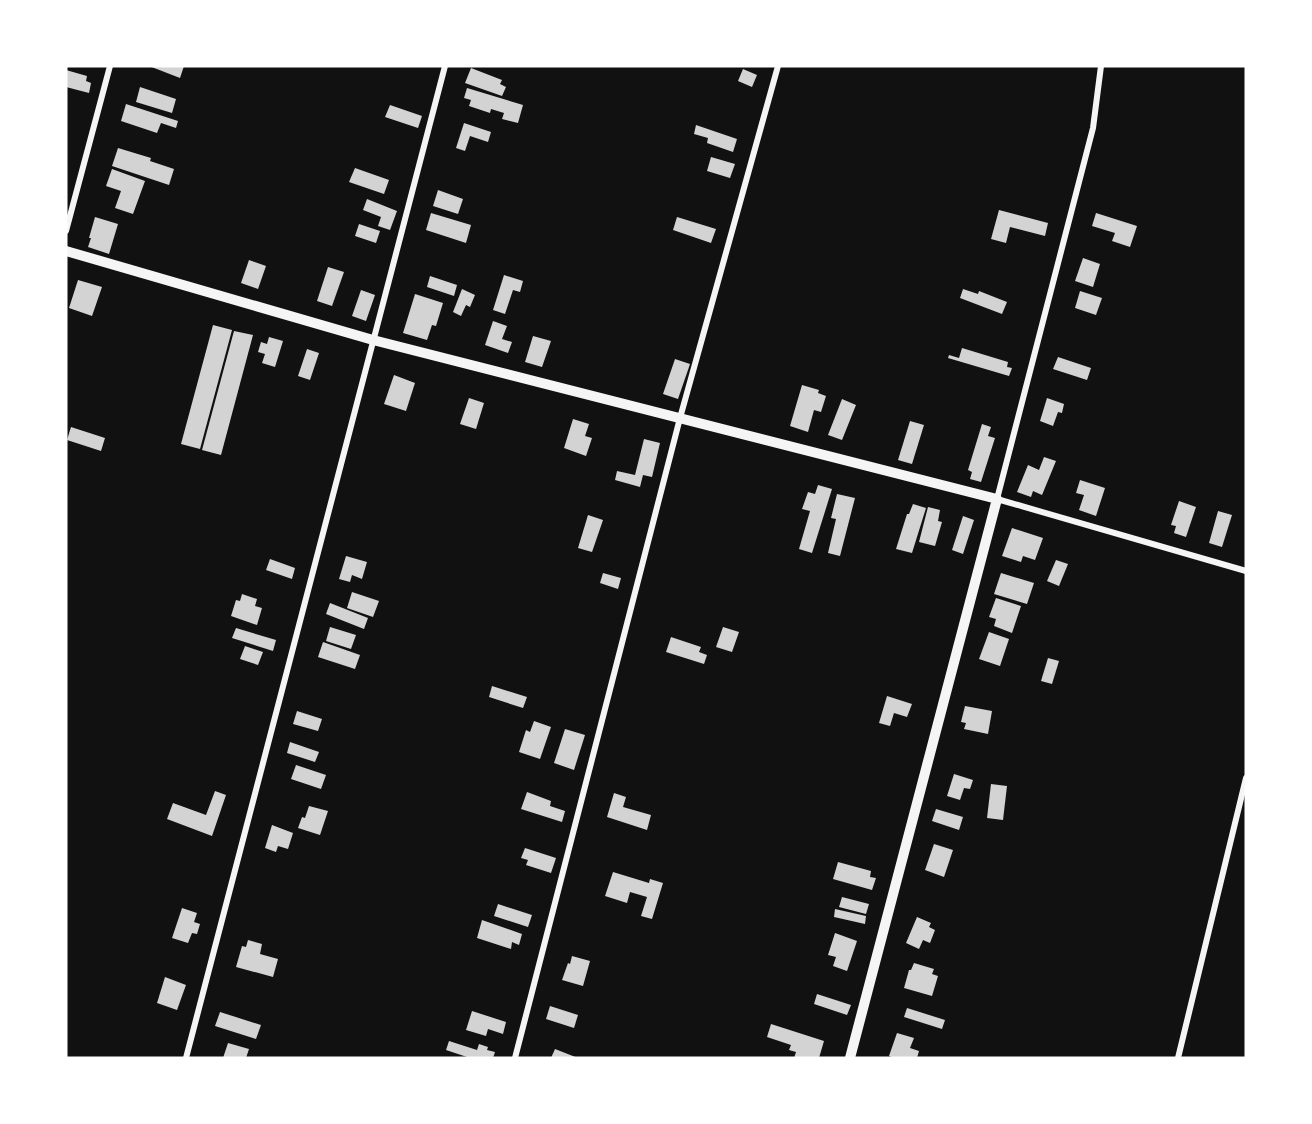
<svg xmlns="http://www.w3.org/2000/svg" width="1312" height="1124" font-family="'Golos Text',sans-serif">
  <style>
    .building { fill: #d3d3d3 }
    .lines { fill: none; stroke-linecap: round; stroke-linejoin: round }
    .minor { stroke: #f5f5f5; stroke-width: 6 }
    .tertiary { stroke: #f5f5f5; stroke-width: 10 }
  </style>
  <rect width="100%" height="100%" fill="#111"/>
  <g class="building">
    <polygon points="149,66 184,66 180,78"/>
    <polygon points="471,68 502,80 500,84 506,87 502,96 465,83"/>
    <polygon points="743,69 757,75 752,87 738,81"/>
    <polygon points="66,70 87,76 86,81 91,83 89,93 66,87"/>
    <polygon points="140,87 176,99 172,113 136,102"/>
    <polygon points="467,88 523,105 518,123 502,119 504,113 491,109 490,113 469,106 471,100 464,98"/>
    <polygon points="126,104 178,121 176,128 161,123 157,133 121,121"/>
    <polygon points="390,105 422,116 418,128 385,117"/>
    <polygon points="464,123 491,132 488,142 470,136 465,151 456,148"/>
    <polygon points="696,125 737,139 733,152 707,143 708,138 694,134"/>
    <polygon points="118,148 151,158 150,161 174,169 169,185 112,166"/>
    <polygon points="711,157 735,164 730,178 707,171"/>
    <polygon points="355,168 389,180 384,194 349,182"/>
    <polygon points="112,169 145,181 133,214 115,208 121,191 106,186"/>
    <polygon points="438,190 463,199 458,214 433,206"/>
    <polygon points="367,199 397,211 390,230 378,226 381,217 363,210"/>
    <polygon points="999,210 1048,223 1045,236 1010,227 1006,243 991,239"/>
    <polygon points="431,213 471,225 466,243 426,230"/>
    <polygon points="1096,213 1137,226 1130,247 1112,241 1115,233 1092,226"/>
    <polygon points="95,217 118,224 109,254 88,247 91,238 89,238"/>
    <polygon points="677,217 716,229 711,243 673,230"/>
    <polygon points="359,224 380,231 376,243 355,236"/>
    <polygon points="1083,258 1100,264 1093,287 1075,281"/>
    <polygon points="249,260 266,266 258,289 241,283"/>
    <polygon points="328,267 344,272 332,306 317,301"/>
    <polygon points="504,275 523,281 520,292 513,290 505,314 493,310"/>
    <polygon points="430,276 457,285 454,296 427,287"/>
    <polygon points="78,280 102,287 92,316 69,308"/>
    <polygon points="462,289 475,295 470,307 466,305 461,316 453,312"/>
    <polygon points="963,289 978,294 979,291 1007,302 1002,314 960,298"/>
    <polygon points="361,290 375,295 366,321 352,316"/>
    <polygon points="1080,291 1102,298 1096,315 1075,308"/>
    <polygon points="415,294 443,303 436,326 432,325 427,340 403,333"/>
    <polygon points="493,321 507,326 502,339 512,342 508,353 485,345"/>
    <polygon points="213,325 232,330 200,449 181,444"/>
    <polygon points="234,331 253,335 221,455 202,450"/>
    <polygon points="533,336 551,341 542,367 525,362"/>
    <polygon points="269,337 283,341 275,367 262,363 265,354 258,352 261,342 267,344"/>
    <polygon points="962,348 1008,362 1007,367 1012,368 1009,376 948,358 949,355 959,358"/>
    <polygon points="307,349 319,353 310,380 298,376"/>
    <polygon points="1058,357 1091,368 1087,380 1053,369"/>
    <polygon points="675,359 690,364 678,399 663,394"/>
    <polygon points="394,375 415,383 406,411 384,404"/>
    <polygon points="802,385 819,390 818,393 826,396 821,412 814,410 808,432 790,426"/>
    <polygon points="469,398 484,403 476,429 460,424"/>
    <polygon points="1047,398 1064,404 1062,413 1058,412 1053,426 1040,421"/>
    <polygon points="842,399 856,405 842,440 828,435"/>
    <polygon points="573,419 589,424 585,436 592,438 586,456 564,448"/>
    <polygon points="910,421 924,425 912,464 898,460"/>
    <polygon points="982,424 991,427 988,436 995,438 981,482 970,479 972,472 968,470"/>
    <polygon points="71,427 105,438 101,451 67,440"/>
    <polygon points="644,439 660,443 652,477 643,475 640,487 615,480 617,471 635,475"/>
    <polygon points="1044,457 1056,461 1042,495 1033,491 1031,497 1017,492 1028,465 1039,470"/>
    <polygon points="1080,480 1105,488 1096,516 1079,510 1084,495 1076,493"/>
    <polygon points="818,485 832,489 812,553 799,549 810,511 802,509 808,492 815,494"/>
    <polygon points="837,494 855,498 840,556 828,553 836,519 831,518"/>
    <polygon points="1179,501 1196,507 1186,537 1174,533 1176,526 1171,525"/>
    <polygon points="913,504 926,508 912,553 896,549 907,514 909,514"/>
    <polygon points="928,507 940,510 938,521 942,522 935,546 919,542"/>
    <polygon points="1218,511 1232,515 1222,547 1209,543"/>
    <polygon points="588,515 603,520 592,552 578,548"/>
    <polygon points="963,516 974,520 963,554 952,550"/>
    <polygon points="1012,528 1043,538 1035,560 1023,556 1021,562 1002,556"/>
    <polygon points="346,556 367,562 362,579 352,575 350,582 339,579"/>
    <polygon points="270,559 295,568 292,579 266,570"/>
    <polygon points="1056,560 1068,564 1059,586 1047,581"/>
    <polygon points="603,573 621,578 618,589 600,583"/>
    <polygon points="1001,573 1034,583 1027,604 994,594"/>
    <polygon points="352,592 379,601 373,617 347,608"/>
    <polygon points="242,594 257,599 255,606 262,608 257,625 231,616 236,600 240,601"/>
    <polygon points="996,598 1021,606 1012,633 994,626 996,619 989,617"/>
    <polygon points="330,603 368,618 364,629 326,614"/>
    <polygon points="330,627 356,635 351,649 326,641"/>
    <polygon points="723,627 739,632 732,652 716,647"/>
    <polygon points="236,628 276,640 273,651 232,638"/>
    <polygon points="989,632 1009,639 1000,666 979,659"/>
    <polygon points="671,637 701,647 699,652 707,655 704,664 666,652"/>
    <polygon points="323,642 360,655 355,669 318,657"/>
    <polygon points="245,646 263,652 258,665 240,659"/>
    <polygon points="1048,658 1059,661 1052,684 1041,681"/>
    <polygon points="492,686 527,697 523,708 489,697"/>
    <polygon points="887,696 912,704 907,717 894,713 890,726 879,723"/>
    <polygon points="965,706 992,711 988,734 964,729 966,723 961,722"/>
    <polygon points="297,711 322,719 318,731 293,724"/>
    <polygon points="534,721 551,727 540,759 519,752 526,730 530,732"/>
    <polygon points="565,729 585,735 574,770 554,763"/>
    <polygon points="290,742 319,752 315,762 287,753"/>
    <polygon points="296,765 326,775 321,789 291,779"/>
    <polygon points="954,774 973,780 970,789 964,788 960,800 947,796"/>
    <polygon points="991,784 1007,786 1003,820 987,818"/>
    <polygon points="215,791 226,795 212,836 167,819 173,803 206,815"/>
    <polygon points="527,792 551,801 550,806 565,811 562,822 521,809"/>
    <polygon points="614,793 626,797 623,807 651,815 647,830 607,817"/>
    <polygon points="309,806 328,811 320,835 298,828 302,817 305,818"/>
    <polygon points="936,809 963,817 959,830 932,821"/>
    <polygon points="272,825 293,833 288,849 278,846 276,852 265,848"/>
    <polygon points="934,844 953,850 944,877 925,870"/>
    <polygon points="525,848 556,858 551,873 526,865 528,860 521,858"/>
    <polygon points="838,862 871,871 870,877 876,878 872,890 833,879"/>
    <polygon points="613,872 649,883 650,879 663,883 652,919 641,916 647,897 630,892 627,903 605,896"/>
    <polygon points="842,897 869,904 866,914 839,907"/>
    <polygon points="498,904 532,915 528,927 494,916"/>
    <polygon points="182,908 197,913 194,922 200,924 197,934 192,933 188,943 172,938"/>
    <polygon points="835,909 866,916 865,924 834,917"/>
    <polygon points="917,917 931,923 929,927 935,930 930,943 923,940 919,949 906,943"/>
    <polygon points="482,920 522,934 519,945 512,942 511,949 477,938"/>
    <polygon points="835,933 857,941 847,971 833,966 836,957 828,955"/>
    <polygon points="248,940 262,944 260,954 278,959 273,977 236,967 242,946 246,947"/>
    <polygon points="572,956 590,961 583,986 562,980 568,963 570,964"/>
    <polygon points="914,963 934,969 932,974 938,976 932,996 904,988 909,970 911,970"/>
    <polygon points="165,977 186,985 177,1010 157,1003"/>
    <polygon points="817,994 851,1005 847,1015 814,1004"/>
    <polygon points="550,1006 578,1015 574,1028 546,1019"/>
    <polygon points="907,1008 945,1020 942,1029 904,1017"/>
    <polygon points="472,1011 506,1022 503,1034 488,1029 486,1036 466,1030"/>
    <polygon points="220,1012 261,1025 256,1039 215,1026"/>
    <polygon points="771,1024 824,1041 819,1058 794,1058 796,1052 789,1050 791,1045 767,1037"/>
    <polygon points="897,1033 914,1038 910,1048 919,1051 917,1058 894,1058 889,1056"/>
    <polygon points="449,1041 477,1050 479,1044 488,1047 487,1050 495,1052 493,1058 470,1058 446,1050"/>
    <polygon points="228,1043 249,1049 246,1058 223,1058"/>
    <polygon points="555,1049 578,1058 551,1058"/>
  </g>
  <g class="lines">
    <g class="minor">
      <polyline points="1101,66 1093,128 997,499 1246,571"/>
      <polyline points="66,231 110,66"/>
      <polyline points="186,1058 445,66"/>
      <polyline points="515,1058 680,418 778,66"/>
      <polyline points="1178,1058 1246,778"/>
    </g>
    <polyline class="tertiary" points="66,251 373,340 997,499 850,1058"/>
  </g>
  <rect width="1312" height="1124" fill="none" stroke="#ffffff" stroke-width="135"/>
</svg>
